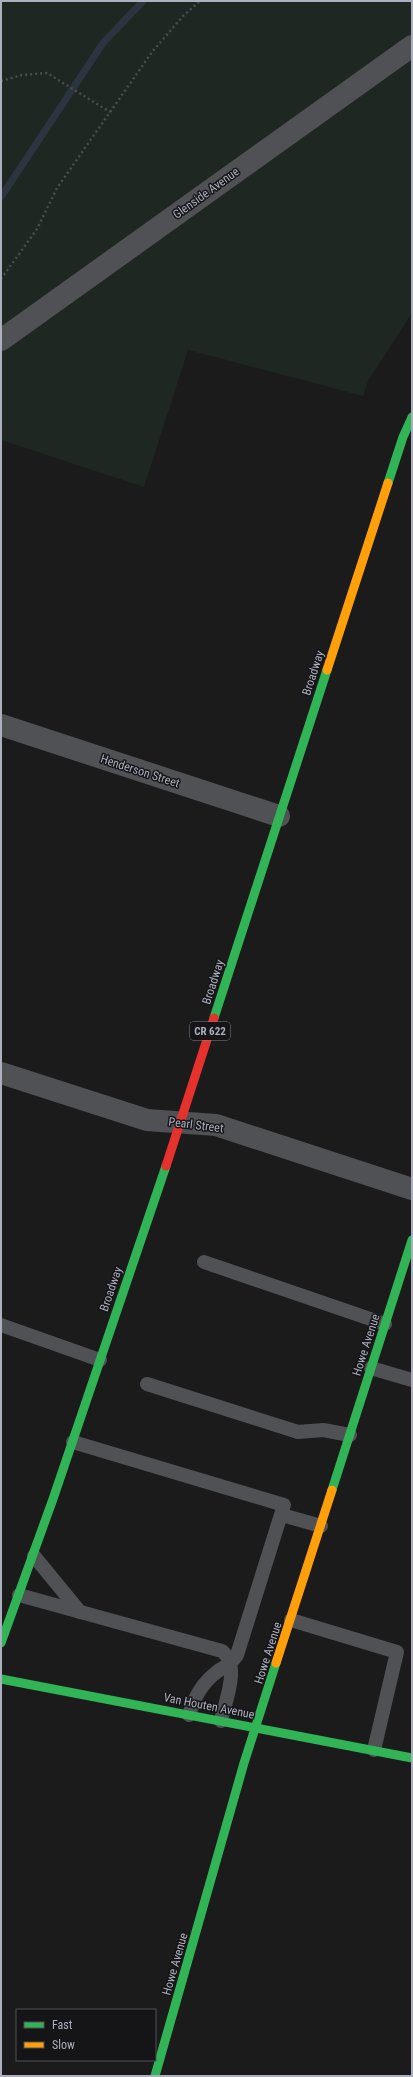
<svg xmlns="http://www.w3.org/2000/svg" width="413" height="2077" font-family="'Roboto Condensed',sans-serif">
  <style>
    .green { fill: #1e2721 }
    .lines { fill: none; stroke-linecap: round; stroke-linejoin: round }
    .stream { stroke: #2c353f; stroke-width: 7 }
    .path { stroke: #4b4d50; stroke-width: 2.5; stroke-dasharray: 2 3; stroke-linecap: butt }
    .lane { stroke: #505155; stroke-width: 14 }
    .street { stroke: #505155; stroke-width: 22 }
    .fast { stroke: #30b455; stroke-width: 9 }
    .slow { stroke: #ff9f0a; stroke-width: 9 }
    .jam { stroke: #e5322d; stroke-width: 9 }
    .labels { text-anchor: middle; dominant-baseline: central; stroke-width: 3; stroke-linejoin: round; paint-order: stroke }
    .shield { fill: #151518; stroke: #7f828c; stroke-width: 1 }
    .shield-label { font-size: 11px; font-weight: bold; fill: #acb0be }
    .street-label { font-size: 12px; fill: #acb0be; stroke: #151518 }
  </style>
  <rect width="100%" height="100%" fill="#1b1b1c"/>
  <polygon class="green" points="1,1 412,1 412,313 368,381 363,396 188,350 144,487 1,440"/>
  <g class="lines">
    <polyline class="stream" points="1,197 103,43 143,1"/>
    <g class="path">
      <polyline points="1,81 22,75 47,73 110,112"/>
      <polyline points="1,279 37,229 57,188 152,52 183,16 200,1"/>
    </g>
    <g class="lane">
      <polyline points="204,1262 385,1324"/>
      <polyline points="1,1325 100,1360"/>
      <polyline points="371,1368 412,1380"/>
      <polyline points="147,1384 298,1432 323,1430 350,1435"/>
      <path d="M73 1442 284 1505 237 1655C231 1664 226 1666 218 1671 202 1683 195 1696 189 1715"/>
      <polyline points="282,1515 321,1526"/>
      <polyline points="34,1556 80,1612"/>
      <path d="M19 1595 222 1651C241 1666 225 1701 221 1721"/>
      <polyline points="291,1620 397,1652 374,1750"/>
    </g>
    <g class="street">
      <polyline points="1,340 412,46"/>
      <polyline points="1,725 279,816"/>
      <polyline points="1,1073 147,1120 216,1125 412,1189"/>
    </g>
    <g class="fast">
      <polyline points="388,483 403,437 412,417"/>
      <polyline points="214,1018 327,670"/>
      <polyline points="332,1490 412,1240"/>
      <polyline points="1,1643 53,1499 166,1166"/>
      <polyline points="1,1679 412,1758"/>
      <polyline points="155,2076 244,1763 276,1663"/>
    </g>
    <g class="slow">
      <polyline points="327,670 388,483"/>
      <polyline points="276,1663 332,1490"/>
    </g>
    <polyline class="jam" points="166,1166 214,1018"/>
  </g>
  <g class="labels">
    <rect class="shield" x="190" y="1022" width="40" height="18" rx="3"/>
    <g class="shield-label">
      <text x="210" y="1031">CR 622</text>
    </g>
    <g class="street-label">
      <text transform="translate(206 193) rotate(-36)">Glenside Avenue</text>
      <text transform="translate(313 673) rotate(-72)">Broadway</text>
      <text transform="translate(140 771) rotate(18)">Henderson Street</text>
      <text transform="translate(213 982) rotate(-72)">Broadway</text>
      <text transform="translate(196 1125) rotate(7)">Pearl Street</text>
      <text transform="translate(111 1289) rotate(-71)">Broadway</text>
      <text transform="translate(366 1345) rotate(-72)">Howe Avenue</text>
      <text transform="translate(268 1653) rotate(-72)">Howe Avenue</text>
      <text transform="translate(209 1706) rotate(11)">Van Houten Avenue</text>
      <text transform="translate(175 1964) rotate(-74)">Howe Avenue</text>
    </g>
  </g>
  <rect width="413" height="2077" fill="none" stroke="#acb0be" stroke-width="4"/>
  <rect x="16" y="2009" width="140" height="52" fill="#151518" stroke="#51535a"/>
  <rect x="24" y="2022" width="20" height="6" fill="#30b455" stroke="#51535a"/>
  <text x="52" y="2029" font-size="12" fill="#acb0be">Fast</text>
  <rect x="24" y="2042" width="20" height="6" fill="#ff9f0a" stroke="#51535a"/>
  <text x="52" y="2049" font-size="12" fill="#acb0be">Slow</text>
</svg>
